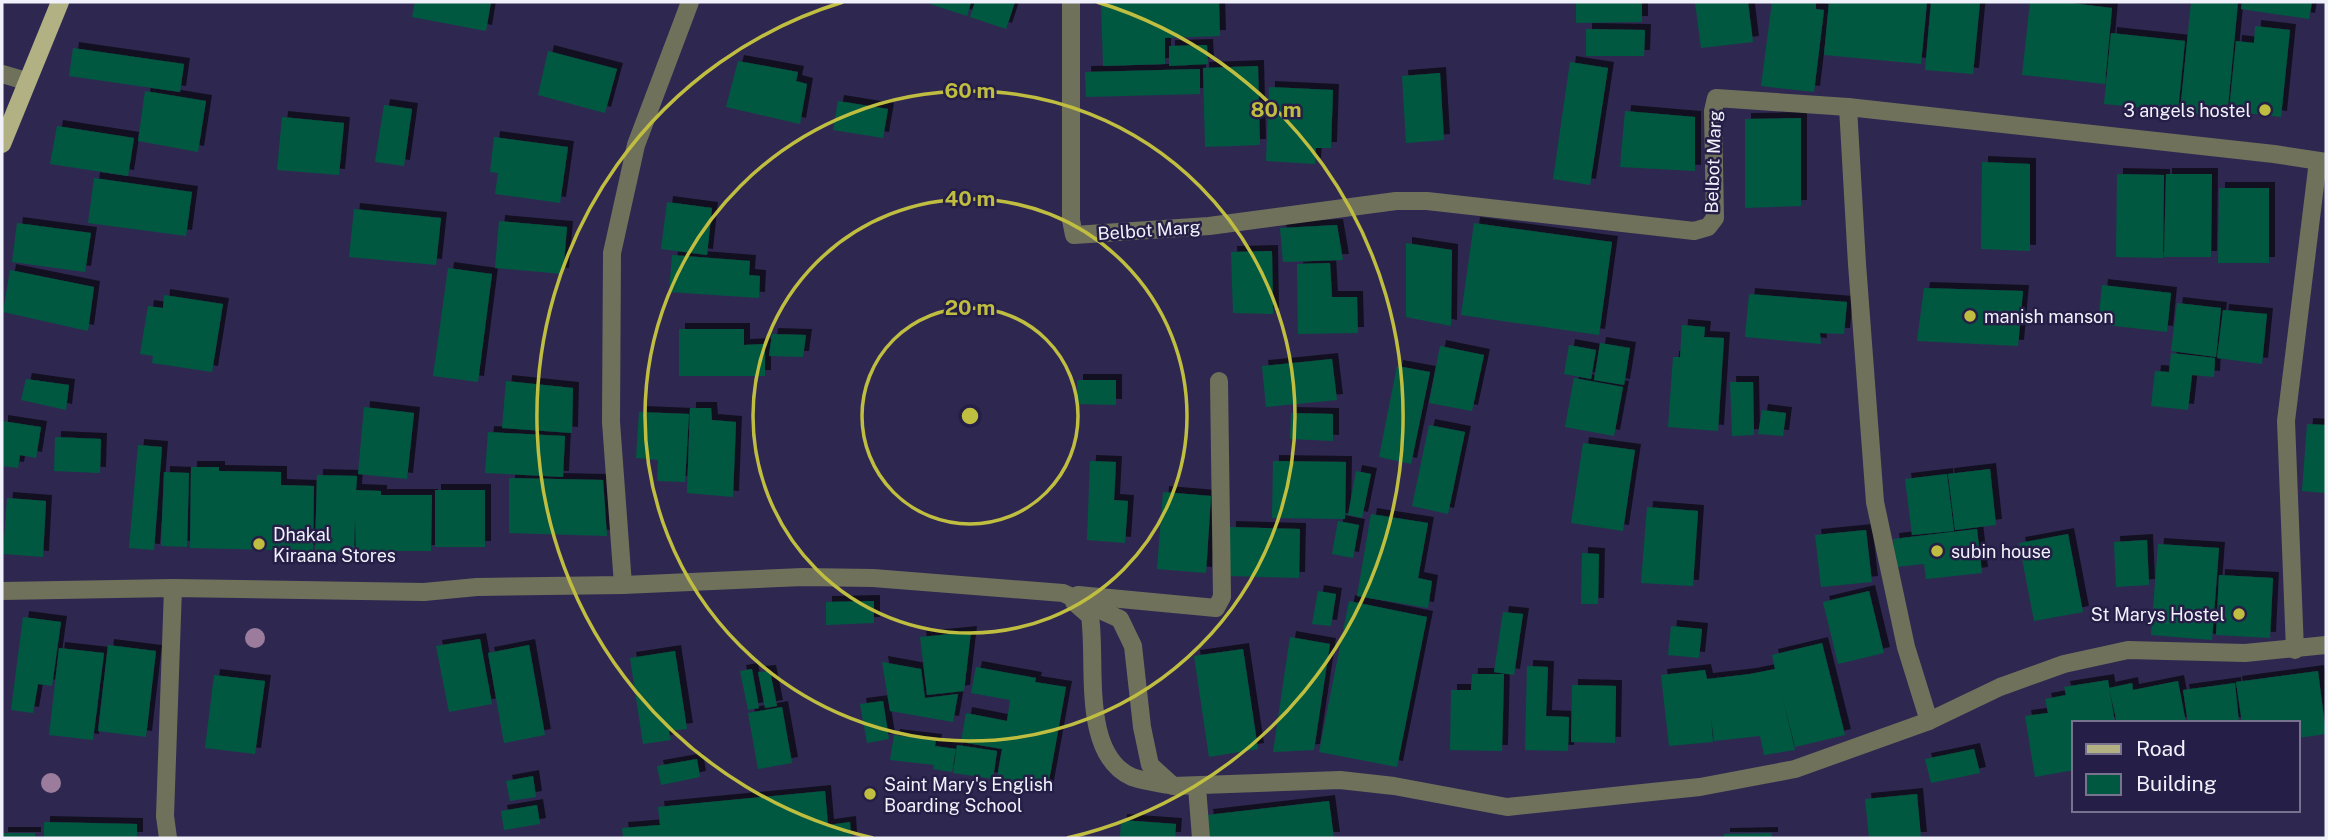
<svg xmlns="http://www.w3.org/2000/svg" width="2328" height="840" font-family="'Public Sans',sans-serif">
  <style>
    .building { fill: #005841; filter: url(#shadow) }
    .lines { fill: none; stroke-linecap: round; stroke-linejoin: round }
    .minor { stroke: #70715b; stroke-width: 18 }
    .major { stroke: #b1b184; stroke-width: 18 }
    .tree { fill: #9b7c9c }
    .ring { fill: none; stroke: #c0be40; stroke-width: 3.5 }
    .poi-dot { fill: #c0be40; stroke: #251e46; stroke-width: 2.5 }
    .labels { text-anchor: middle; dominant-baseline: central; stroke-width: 5; stroke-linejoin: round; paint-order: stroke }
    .poi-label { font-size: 18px; fill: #f1f1fb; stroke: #251e46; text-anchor: start }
    .street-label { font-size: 18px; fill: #f1f1fb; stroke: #251e46 }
    .centre { fill: #c0be40; stroke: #251e46; stroke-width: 3.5 }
    .ring-label { font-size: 21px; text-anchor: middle; font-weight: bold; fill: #c0be40; stroke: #251e46; stroke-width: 5; stroke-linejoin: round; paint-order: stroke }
  </style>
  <defs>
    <filter id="shadow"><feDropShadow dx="6" dy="-6" stdDeviation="0" flood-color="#0009"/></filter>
  </defs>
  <rect width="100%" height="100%" fill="#2e2851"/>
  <g class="building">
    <polygon points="415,2 491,2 486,31 412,17"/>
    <polygon points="931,2 971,2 967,16 930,4"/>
    <polygon points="975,2 1015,2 1006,29 970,17"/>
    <polygon points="1101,2 1219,2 1220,36 1165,38 1165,64 1103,66"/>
    <polygon points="1576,2 1642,2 1642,22 1576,23"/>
    <polygon points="1695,2 1748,2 1753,42 1701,48"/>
    <polygon points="1772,2 1816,2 1816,9 1824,10 1814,92 1761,86"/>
    <polygon points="1829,2 1927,2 1921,64 1824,55"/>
    <polygon points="1931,2 1980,2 1973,74 1925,70"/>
    <polygon points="2030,2 2062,2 2112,8 2105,84 2022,75"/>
    <polygon points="2191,2 2238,2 2227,117 2180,112"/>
    <polygon points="2242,2 2312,2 2309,19 2241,9"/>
    <polygon points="2255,26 2290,30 2281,117 2229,111 2236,41 2254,43"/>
    <polygon points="1586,29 1645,30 1644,56 1586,56"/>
    <polygon points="2111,33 2185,41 2178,111 2104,104"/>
    <polygon points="1207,45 1208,64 1169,66 1169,46"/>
    <polygon points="73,48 184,64 180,92 69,76"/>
    <polygon points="548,51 617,69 605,113 538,95"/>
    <polygon points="738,61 798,72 796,81 807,84 800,124 726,107"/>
    <polygon points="1570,62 1608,68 1590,185 1553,179"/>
    <polygon points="1258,66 1260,145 1205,147 1203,68"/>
    <polygon points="1200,69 1200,94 1086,97 1085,72"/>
    <polygon points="1440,73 1444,140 1406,143 1402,76"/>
    <polygon points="1269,87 1333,90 1331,148 1316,148 1315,164 1266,161"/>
    <polygon points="145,91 206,101 198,152 138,141"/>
    <polygon points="838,101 888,109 883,138 833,130"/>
    <polygon points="384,105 412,109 404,166 375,162"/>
    <polygon points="1625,111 1695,117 1695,171 1620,167"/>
    <polygon points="282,117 344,123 339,175 277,170"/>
    <polygon points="1801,118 1801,206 1745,208 1745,119"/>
    <polygon points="57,126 134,138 128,176 50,164"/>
    <polygon points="494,137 568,147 560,203 495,194 498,173 490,172"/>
    <polygon points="1982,162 2030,164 2030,251 1981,249"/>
    <polygon points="2117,174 2164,175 2163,258 2116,257"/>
    <polygon points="2166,174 2212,174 2211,257 2164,257"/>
    <polygon points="94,178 192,192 186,236 88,223"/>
    <polygon points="2219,188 2269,188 2269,263 2218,263"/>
    <polygon points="667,202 712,208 707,255 661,249"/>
    <polygon points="354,209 441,218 436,265 349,257"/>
    <polygon points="499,221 567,227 563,274 495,268"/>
    <polygon points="17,223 91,233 85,272 12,262"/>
    <polygon points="1474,223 1612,242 1599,335 1461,315"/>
    <polygon points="1337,225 1343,260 1283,262 1280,228"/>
    <polygon points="1406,243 1452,250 1451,326 1406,317"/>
    <polygon points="1272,251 1273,314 1233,313 1231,252"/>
    <polygon points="672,255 750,261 749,275 760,276 759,298 669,292"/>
    <polygon points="1330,263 1332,297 1357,297 1358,333 1298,334 1297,264"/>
    <polygon points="448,268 492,274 478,382 433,376"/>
    <polygon points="10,270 94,287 88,331 3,312"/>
    <polygon points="2102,285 2171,293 2167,332 2098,324"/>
    <polygon points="1924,288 2023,291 2018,346 1917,341"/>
    <polygon points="1749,294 1847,302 1844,334 1820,333 1821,344 1745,337"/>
    <polygon points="164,295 223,304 212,372 152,363 153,356 140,354 148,306 163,308"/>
    <polygon points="2177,303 2221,308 2216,357 2171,351"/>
    <polygon points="2223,310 2267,314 2262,364 2217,358"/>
    <polygon points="1682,325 1705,327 1704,337 1724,338 1718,431 1668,427 1673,357 1680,357"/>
    <polygon points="679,329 744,329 744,345 765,344 765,376 679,376"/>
    <polygon points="772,334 806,335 803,357 769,356"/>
    <polygon points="1600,343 1630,348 1624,385 1594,380"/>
    <polygon points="1569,345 1596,350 1591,379 1564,374"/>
    <polygon points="1440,346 1484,355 1472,411 1429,403"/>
    <polygon points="2171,353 2215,358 2214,377 2192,375 2188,410 2151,406 2155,371 2169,372"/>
    <polygon points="1332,359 1337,400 1266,407 1262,366"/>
    <polygon points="1397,366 1430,372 1411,464 1379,457"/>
    <polygon points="1574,378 1623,387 1614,436 1565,427"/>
    <polygon points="26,379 69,385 66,410 21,400"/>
    <polygon points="1077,380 1116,380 1116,405 1077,404"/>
    <polygon points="506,381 573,388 572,433 502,428"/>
    <polygon points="1730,382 1753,382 1754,435 1732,436"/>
    <polygon points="364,407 414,413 407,479 358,474"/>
    <polygon points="690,408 711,408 712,420 736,422 733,497 687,493"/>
    <polygon points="1762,410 1786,413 1783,436 1758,434"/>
    <polygon points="639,412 689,414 685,482 657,481 658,460 636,458"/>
    <polygon points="1291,413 1333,414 1333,441 1290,439"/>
    <polygon points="2,421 41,427 36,458 20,455 18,468 2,466"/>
    <polygon points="2307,424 2326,425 2326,493 2302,491"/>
    <polygon points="1429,425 1465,432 1448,514 1412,506"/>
    <polygon points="488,432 565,436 563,477 485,473"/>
    <polygon points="55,437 101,439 100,473 54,471"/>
    <polygon points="1583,443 1635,450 1623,531 1571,523"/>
    <polygon points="138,445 162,447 154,550 129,548"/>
    <polygon points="1090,461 1116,462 1114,500 1128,501 1125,543 1087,540"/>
    <polygon points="1273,461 1346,462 1345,519 1272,518"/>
    <polygon points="191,467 219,467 219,471 281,472 281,485 314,486 313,551 280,550 281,542 279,550 190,548"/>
    <polygon points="1990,469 1996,525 1955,530 1948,474"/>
    <polygon points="1356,471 1371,474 1362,518 1348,515"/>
    <polygon points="164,472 189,473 187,547 161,546"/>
    <polygon points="1947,474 1954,531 1912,535 1905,479"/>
    <polygon points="317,475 357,476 356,490 381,491 381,495 432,495 431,551 356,551 355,518 354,552 315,551"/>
    <polygon points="509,478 603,480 607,536 509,533"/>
    <rect x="435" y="490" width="50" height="57"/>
    <polygon points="1163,492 1211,496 1206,573 1157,569"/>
    <polygon points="7,498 46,501 43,557 3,554"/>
    <polygon points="1647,507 1698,511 1693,586 1641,583"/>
    <polygon points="1371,514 1428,523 1418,578 1432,581 1428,608 1357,596"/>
    <polygon points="1338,521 1359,525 1353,558 1332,554"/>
    <polygon points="1230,527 1300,529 1299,578 1229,576"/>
    <polygon points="1977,529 1982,573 1926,579 1924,564 1896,567 1893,539"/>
    <polygon points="1866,530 1872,582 1821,587 1815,535"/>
    <polygon points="2068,534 2083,612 2034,621 2019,543"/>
    <polygon points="2147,540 2149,585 2116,587 2114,542"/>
    <polygon points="2158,544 2219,548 2212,640 2151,635"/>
    <polygon points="1582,553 1599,554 1598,604 1581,604"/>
    <polygon points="2219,575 2273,578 2270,638 2216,635"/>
    <polygon points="1318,591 1336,594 1331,626 1312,624"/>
    <polygon points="1869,591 1884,653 1838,664 1823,602"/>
    <polygon points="874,601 874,623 826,625 826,602"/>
    <polygon points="1349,601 1427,617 1397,767 1319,752"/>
    <polygon points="1503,612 1523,614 1514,675 1494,672"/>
    <polygon points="23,617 61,622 52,686 38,684 33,713 11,710"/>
    <polygon points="1671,626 1702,629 1699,658 1668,655"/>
    <polygon points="971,632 964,691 927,695 920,637"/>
    <polygon points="1290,637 1330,644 1314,750 1273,752"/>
    <polygon points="480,639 492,704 449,712 436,646"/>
    <polygon points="1822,643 1845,735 1795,747 1781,691 1795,750 1764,755 1760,736 1714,741 1711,718 1713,742 1669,746 1661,675 1705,670 1707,679 1750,674 1775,669 1772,655"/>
    <polygon points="108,645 156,651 146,737 98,731"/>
    <polygon points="529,645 545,735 504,743 488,653"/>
    <polygon points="59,648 104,653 93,740 49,735"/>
    <polygon points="1243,649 1258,749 1209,757 1194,656"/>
    <polygon points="675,651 687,729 669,731 671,740 643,744 630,658"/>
    <polygon points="882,662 921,669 925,698 958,694 953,722 890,711"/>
    <polygon points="1527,666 1548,667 1546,716 1569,717 1568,751 1525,750"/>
    <polygon points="976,667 1036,678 1035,682 1066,687 1047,792 996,783 1002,749 961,742 966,713 1007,721 1010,700 971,693"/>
    <polygon points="752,669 759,708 748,710 740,671"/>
    <polygon points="770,671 777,706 765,708 758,672"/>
    <polygon points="2318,671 2326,734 2298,738 2298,723 2242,723 2236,682"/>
    <polygon points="1472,674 1504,674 1502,751 1450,750 1451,690 1471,690"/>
    <polygon points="214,675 265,681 255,754 205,748"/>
    <polygon points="2108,680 2115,723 2074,723 2074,770 2035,777 2025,716 2048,713 2045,699 2066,695 2064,687"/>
    <polygon points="2178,681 2186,723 2117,723 2109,688 2132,683 2133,690"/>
    <polygon points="2235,683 2239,723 2188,723 2183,690"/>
    <polygon points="1572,685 1616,686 1615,743 1571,742"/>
    <polygon points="883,701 889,739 867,743 860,704"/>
    <polygon points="782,707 792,763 758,769 748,713"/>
    <polygon points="894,735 936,740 935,746 956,749 952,772 933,769 934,765 890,760"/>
    <polygon points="957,745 997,751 993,779 953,773"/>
    <polygon points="1974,749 1980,773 1931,783 1925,759"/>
    <polygon points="697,759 700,777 661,785 657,766"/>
    <polygon points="533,776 536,797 510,801 506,781"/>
    <polygon points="825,791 828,825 850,822 851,838 623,838 622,828 660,825 658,807"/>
    <polygon points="1917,794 1921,838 1869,838 1865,799"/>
    <polygon points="1329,801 1334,838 1210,838 1207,815"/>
    <polygon points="537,805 540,824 504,830 501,811"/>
    <polygon points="1121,820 1176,824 1175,838 1120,838"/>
    <polygon points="44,822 137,824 137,838 44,838"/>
    <rect x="2" y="833" width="33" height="5"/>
    <polygon points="1772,833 1772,838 1724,838 1724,834"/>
  </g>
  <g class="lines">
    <g class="minor">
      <polyline points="1071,2 1071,220 1074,235 1209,226 1396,201 1427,201 1694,231 1708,227 1715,218 1713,111 1716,98 1848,107 2274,154 2326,162"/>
      <polyline points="2,74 26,81"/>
      <polyline points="1848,107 1857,264 1875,502 1906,647 1929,721"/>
      <polyline points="623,585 611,422 612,253 636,145 690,2"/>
      <polyline points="2,591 173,588 424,592 477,587 623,585 803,577 873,578 1063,593 1120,619 1133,646 1142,727 1150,765 1173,786 1340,780 1394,786 1507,807 1700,787 1795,769 1929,721 2000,687 2064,664 2128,650 2245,653 2326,645"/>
      <polyline points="1078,595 1216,608 1222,597 1219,381"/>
      <path d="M1074 602 1090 616C1097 662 1080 754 1132 777 1143 781 1158 783 1169 785"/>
      <polyline points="2295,650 2286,421 2318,161"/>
      <polyline points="1197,787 1201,838"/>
      <polyline points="168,838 165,816 173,588"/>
    </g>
    <polyline class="major" points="2,144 60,2"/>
  </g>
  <g class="tree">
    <circle cx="255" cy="638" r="10"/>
    <circle cx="51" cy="783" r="10"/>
  </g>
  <g class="ring">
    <circle cx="970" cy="416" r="108"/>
    <circle cx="970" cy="416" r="217"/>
    <circle cx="970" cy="416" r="325"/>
    <path d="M873 838A433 433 0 0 1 843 2M1097 2A433 433 0 0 1 1067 838"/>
  </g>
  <g class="poi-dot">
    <circle cx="2265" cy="110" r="7"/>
    <circle cx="1970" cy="316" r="7"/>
    <circle cx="259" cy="544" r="7"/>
    <circle cx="1937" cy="551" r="7"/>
    <circle cx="2239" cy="614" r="7"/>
    <circle cx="870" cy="794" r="7"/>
  </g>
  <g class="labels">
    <g class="poi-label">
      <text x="2251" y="110" text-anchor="end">3 angels hostel</text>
      <text x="1984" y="316">manish manson</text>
      <text x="273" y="534">Dhakal<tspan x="273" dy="21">Kiraana Stores</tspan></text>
      <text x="1951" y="551">subin house</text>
      <text x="2225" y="614" text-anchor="end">St Marys Hostel</text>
      <text x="884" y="784">Saint Mary's English<tspan x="884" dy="21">Boarding School</tspan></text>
    </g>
    <g class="street-label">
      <text transform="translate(1713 162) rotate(-88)">Belbot Marg</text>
      <text transform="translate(1149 230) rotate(-4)">Belbot Marg</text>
    </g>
  </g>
  <circle cx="970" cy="416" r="10" class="centre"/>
  <g class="ring-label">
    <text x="970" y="98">60 m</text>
    <text x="1276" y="117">80 m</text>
    <text x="970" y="206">40 m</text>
    <text x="970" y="315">20 m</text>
  </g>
  <rect width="2328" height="840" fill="none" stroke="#f1f1fb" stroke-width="7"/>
  <rect x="2072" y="721" width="228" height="91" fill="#251e46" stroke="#77728e" stroke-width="2"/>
  <rect x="2086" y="744" width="35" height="10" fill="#b1b184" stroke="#77728e" stroke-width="2"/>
  <text x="2136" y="756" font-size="21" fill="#f1f1fb">Road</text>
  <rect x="2086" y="774" width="35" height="21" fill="#005841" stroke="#77728e" stroke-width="2"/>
  <text x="2136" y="791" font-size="21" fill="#f1f1fb">Building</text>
</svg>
